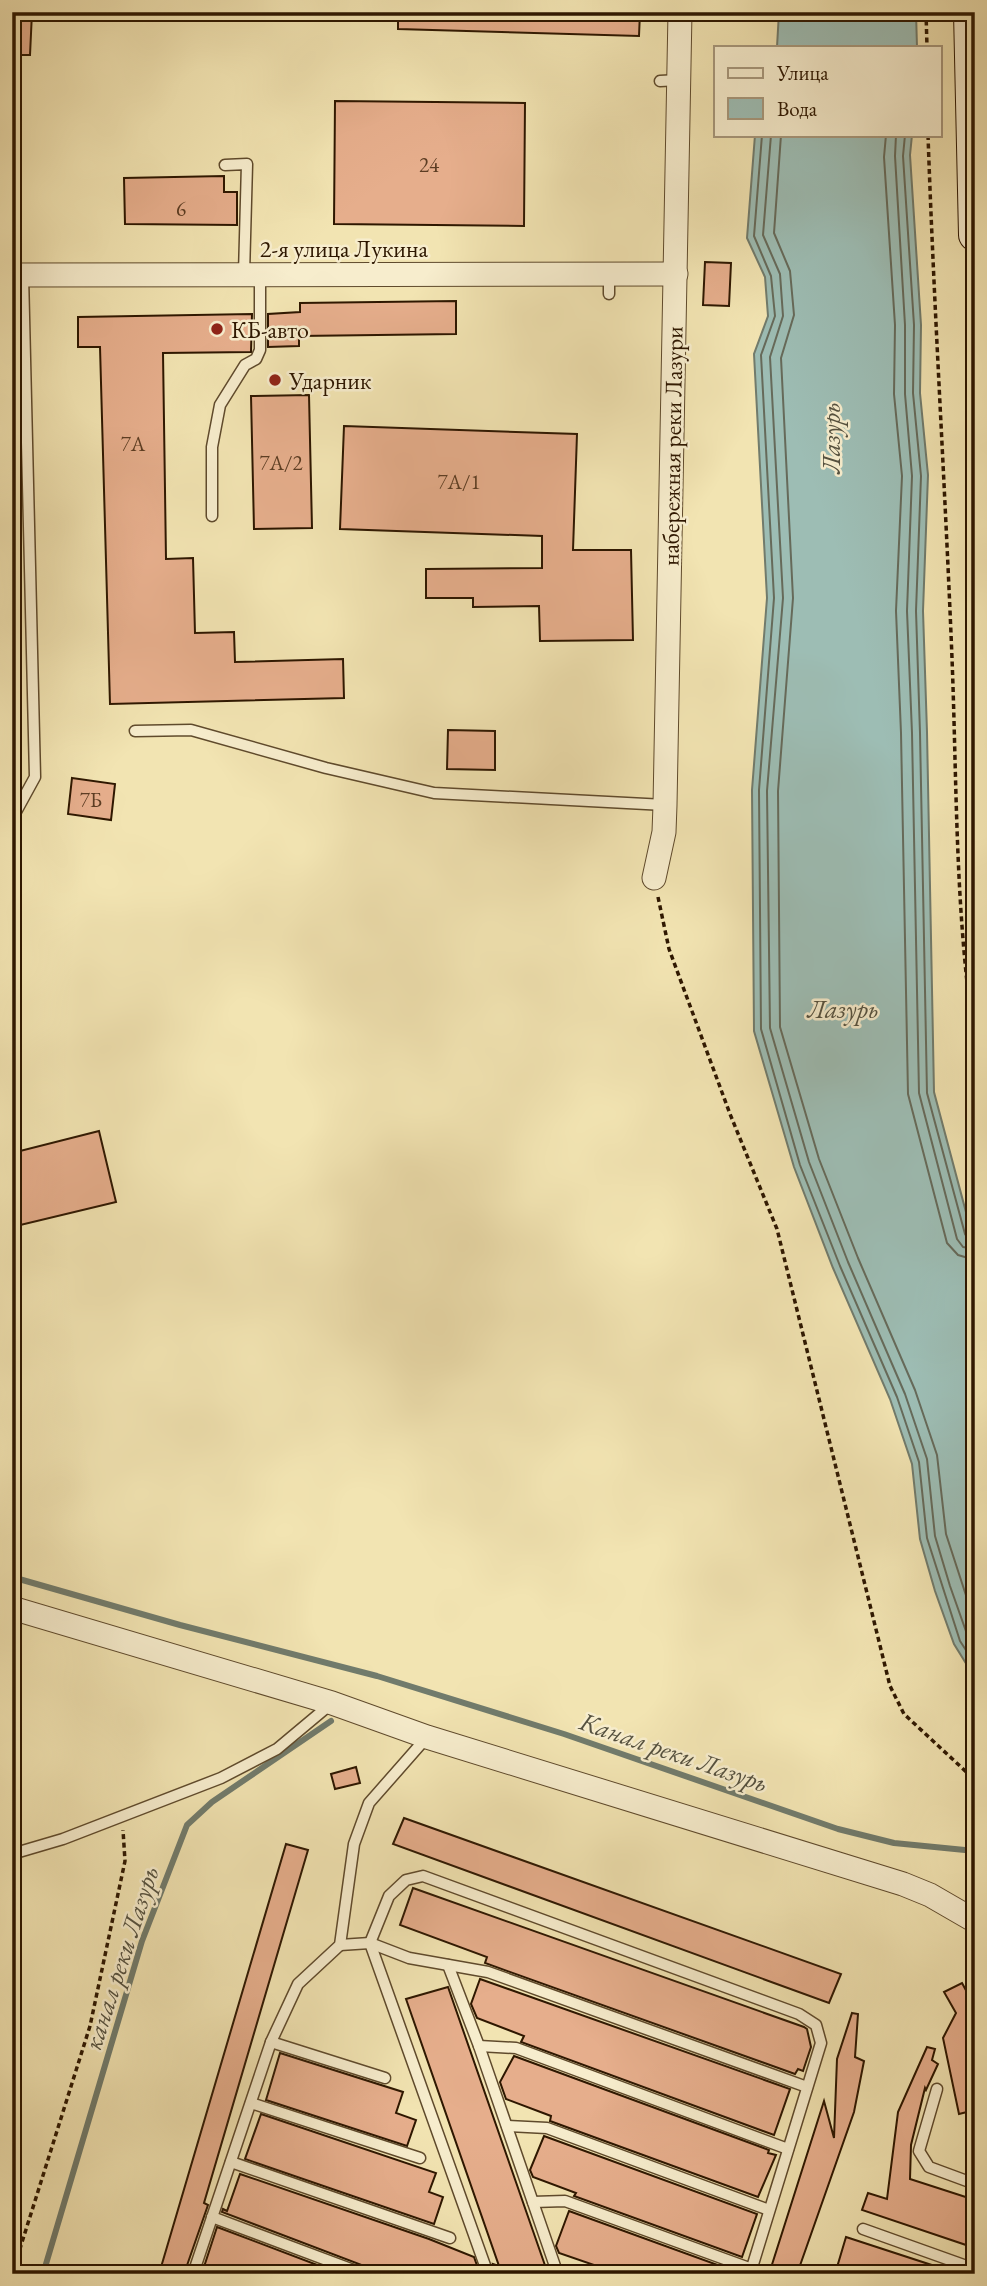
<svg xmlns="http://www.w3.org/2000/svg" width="987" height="2286" font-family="'EB Garamond',serif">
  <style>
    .water { fill: #9dbdb4; stroke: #717b6c; stroke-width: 2 }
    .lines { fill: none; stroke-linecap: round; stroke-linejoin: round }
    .shore { stroke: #666a5a; stroke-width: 2 }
    .stream { stroke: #717b6c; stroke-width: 6 }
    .building { fill: #e6ae8c; stroke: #2e1700; stroke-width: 2 }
    .lane-casing { stroke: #5f4a2c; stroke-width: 13 }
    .street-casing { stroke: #5f4a2c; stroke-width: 25 }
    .secondary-casing { stroke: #2e1700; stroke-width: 34 }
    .path { stroke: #2e1700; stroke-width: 3.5; stroke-dasharray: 5 3.5; stroke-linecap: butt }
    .lane { stroke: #f7edcd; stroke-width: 10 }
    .street { stroke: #f7edcd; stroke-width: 23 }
    .secondary { stroke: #f7edcd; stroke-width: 32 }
    .poi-dot { fill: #8f2418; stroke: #f7edcd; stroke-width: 2.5 }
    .labels { text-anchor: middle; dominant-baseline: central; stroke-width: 5; stroke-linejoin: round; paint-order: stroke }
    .number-label { font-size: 21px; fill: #5c3d23 }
    .street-label { font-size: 24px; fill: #2e1700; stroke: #f7edcd }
    .poi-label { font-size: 24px; fill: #2e1700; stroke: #f7edcd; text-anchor: start }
    .water-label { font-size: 26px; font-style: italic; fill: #55513f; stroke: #f7edcd }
  </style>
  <rect width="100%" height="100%" fill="#f2e4b2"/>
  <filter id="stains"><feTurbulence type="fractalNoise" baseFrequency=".00286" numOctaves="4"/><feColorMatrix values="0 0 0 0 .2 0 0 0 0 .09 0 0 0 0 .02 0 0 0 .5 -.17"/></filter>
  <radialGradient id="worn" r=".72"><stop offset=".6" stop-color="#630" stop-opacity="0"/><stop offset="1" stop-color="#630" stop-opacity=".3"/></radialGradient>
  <g class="water">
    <polygon points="779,12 916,12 917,47 777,47"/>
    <polygon points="755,135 912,135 910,155 921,325 920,393 928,475 923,611 927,732 934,1092 975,1246 975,1678 954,1644 935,1591 920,1539 912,1464 890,1399 833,1268 794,1167 754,1031 752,790 767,598 754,354 768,316 765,277 747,238"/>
  </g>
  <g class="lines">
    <g class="shore">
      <polyline points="762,135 754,236 771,276 775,316 761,355 774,598 759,790 761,1029 800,1165 840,1266 897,1397 919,1462 927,1538 960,1641 975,1664"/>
      <polyline points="771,135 763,235 780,274 783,316 770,357 783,598 767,791 770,1028 809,1162 848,1262 905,1394 927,1459 935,1536 950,1586 968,1637 975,1647"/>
      <polyline points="781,135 774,233 790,271 794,315 781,358 793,598 778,791 780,1027 819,1159 858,1258 915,1390 937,1455 946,1534 975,1623"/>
      <polyline points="886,135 884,157 895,325 894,394 902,476 896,611 901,733 908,1094 947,1243 958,1255 975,1260"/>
      <polyline points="896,135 895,156 905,325 905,394 912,476 907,611 912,733 919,1093 957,1239 963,1247 975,1249"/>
      <polyline points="905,135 903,156 914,325 913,393 921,476 916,611 920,733 927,1093 965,1234 968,1239 975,1240"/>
    </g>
    <g class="stream">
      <polyline points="12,1577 180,1625 377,1676 564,1734 838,1829 894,1843 975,1851"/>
      <polyline points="43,2274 142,1941 187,1825 212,1802 331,1721"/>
    </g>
  </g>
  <g class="building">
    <polygon points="12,12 32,12 30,55 12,55"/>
    <polygon points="398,12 640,12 639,36 398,29"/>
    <polygon points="335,101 525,103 524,226 334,224"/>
    <polygon points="224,176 224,192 237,192 237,225 125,224 124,178"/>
    <polygon points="705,262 731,263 729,306 703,305"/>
    <polygon points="456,301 456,334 299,336 299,346 268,347 268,314 300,312 300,303"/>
    <polygon points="252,314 251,352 163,353 166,559 193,558 195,633 234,632 235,662 343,659 344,698 110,704 100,347 78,347 78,317"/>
    <polygon points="309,395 312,528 254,529 251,396"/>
    <polygon points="344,426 577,434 573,550 631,550 633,640 540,641 539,606 473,607 473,598 426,598 426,569 542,568 542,536 340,529"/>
    <polygon points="448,730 495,731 495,770 447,769"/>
    <polygon points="72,778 115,784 111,820 68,814"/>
    <polygon points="99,1131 116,1202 12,1227 12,1153"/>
    <polygon points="356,1767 360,1783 335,1789 331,1774"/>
    <polygon points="404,1818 841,1974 829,2003 393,1844"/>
    <polygon points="286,1844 308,1850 204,2203 208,2205 184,2274 159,2274"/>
    <polygon points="413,1888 804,2027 807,2029 811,2047 803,2071 798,2069 795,2074 485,1963 487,1957 400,1925"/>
    <polygon points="480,1979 790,2089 774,2135 521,2042 524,2036 477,2018 471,2004"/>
    <polygon points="962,1983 975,2007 975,2110 959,2114 943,2038 956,2013 944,1992"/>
    <polygon points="448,1987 533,2231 548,2274 496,2274 493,2264 499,2266 406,1999"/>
    <polygon points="852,2013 858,2014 855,2057 864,2061 854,2112 797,2274 769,2274 824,2101 834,2138 837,2059"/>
    <polygon points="927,2047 935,2049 932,2060 938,2064 926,2090 925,2088 911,2145 910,2179 975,2200 975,2248 862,2210 868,2193 887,2199 898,2112"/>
    <polygon points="280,2053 403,2092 396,2113 416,2120 407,2146 266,2100"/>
    <polygon points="514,2056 769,2150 768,2153 776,2155 758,2197 550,2121 551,2116 506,2099 500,2082"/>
    <polygon points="261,2114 436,2173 429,2192 443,2197 434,2224 245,2159"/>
    <polygon points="544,2136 757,2214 742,2257 574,2196 576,2193 533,2177 530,2170"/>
    <polygon points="240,2174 429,2239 474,2257 480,2274 406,2274 388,2267 387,2274 372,2274 367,2267 222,2212 223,2209 227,2211"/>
    <polygon points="569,2211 737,2272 736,2274 620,2274 559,2253 556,2246"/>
    <polygon points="217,2227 341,2274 212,2274 203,2270"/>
    <polygon points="846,2237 950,2271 949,2274 835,2274"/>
  </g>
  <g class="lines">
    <g class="lane-casing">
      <g id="lane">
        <polyline points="660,81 679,80"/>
        <polyline points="225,165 247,164 244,274"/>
        <polyline points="609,294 609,274"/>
        <polyline points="212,516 212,447 220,405 245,365 256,359 260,350 260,275"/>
        <polyline points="135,731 191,730 326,768 434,793 665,805"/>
        <polyline points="12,819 35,777 23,275"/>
        <polyline points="12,1854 63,1839 221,1778 277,1749 332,1703"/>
        <polyline points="340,1945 370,1943 409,1958 488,1972 807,2087"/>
        <polyline points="448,1965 479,2046 556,2269 568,2274"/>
        <polyline points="972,1981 975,1985"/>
        <polyline points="271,2042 385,2078"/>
        <polyline points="479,2046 516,2048 788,2149"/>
        <polyline points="937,2089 919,2151 929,2167 975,2184"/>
        <polyline points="251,2103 420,2158"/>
        <polyline points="507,2126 547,2128 769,2210"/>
        <polyline points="231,2162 450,2238"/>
        <polyline points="533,2202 565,2201 752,2269"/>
        <polyline points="212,2217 364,2274"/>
        <polyline points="863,2229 975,2269"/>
        <polyline points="193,2274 271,2042 298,1984 340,1945 354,1844 369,1803 427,1737"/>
        <polyline points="488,2274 370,1943 389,1896 406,1880 423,1876 799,2014 816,2025 821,2043 750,2274"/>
      </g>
    </g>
    <g class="street-casing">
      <g id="street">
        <polyline points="12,275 676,274"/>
        <polyline points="654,878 664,832 665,805 680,12"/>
        <polyline points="12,1608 332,1703 427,1737 903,1884 930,1895 975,1921"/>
      </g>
    </g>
    <g class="secondary-casing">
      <polyline id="secondary" points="970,12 975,235"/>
    </g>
    <g class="path">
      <polyline points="926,12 927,47"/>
      <path d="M928 135C934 309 945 484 952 658 957 787 955 916 975 1043"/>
      <polyline points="658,897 669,949 730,1114 777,1229 890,1686 904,1714 975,1780"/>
      <polyline points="12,2274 90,2026 125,1861 123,1830"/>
    </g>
    <use href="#lane" class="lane"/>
    <use href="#street" class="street"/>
    <use href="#secondary" class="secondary"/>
  </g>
  <g class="poi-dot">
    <circle cx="217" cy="329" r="7"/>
    <circle cx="275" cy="380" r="7"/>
  </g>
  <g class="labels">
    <g class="number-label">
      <text x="429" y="164">24</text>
      <text x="181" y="208">6</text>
      <text x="133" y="443">7А</text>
      <text x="281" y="462">7А/2</text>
      <text x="459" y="481">7А/1</text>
      <text x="91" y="799">7Б</text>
    </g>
    <g class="street-label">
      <text x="344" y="248">2-я улица Лукина</text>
      <text transform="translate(672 446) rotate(-89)">набережная реки Лазури</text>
    </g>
    <g class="poi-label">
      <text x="231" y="329">КБ-авто</text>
      <text x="289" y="380">Ударник</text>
    </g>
    <g class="water-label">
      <text transform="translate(831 438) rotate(-90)">Лазурь</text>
      <text x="843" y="1009">Лазурь</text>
      <text transform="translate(674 1752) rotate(19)">Канал реки Лазурь</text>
      <text transform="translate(121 1958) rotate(-72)">канал реки Лазурь</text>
    </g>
  </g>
  <rect width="987" height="2286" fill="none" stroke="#f2e4b2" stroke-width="42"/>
  <rect x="14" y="14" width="959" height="2258" fill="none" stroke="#2e1700" stroke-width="3.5"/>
  <rect x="21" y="21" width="945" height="2244" fill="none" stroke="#2e1700" stroke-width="2"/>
  <rect x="714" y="46" width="228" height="91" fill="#f7edcd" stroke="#a7977b" stroke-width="2"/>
  <rect x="728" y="68" width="35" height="10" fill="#f7edcd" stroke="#a7977b" stroke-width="2"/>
  <text x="777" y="80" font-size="21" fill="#2e1700">Улица</text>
  <rect x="728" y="98" width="35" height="21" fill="#9dbdb4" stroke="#a7977b" stroke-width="2"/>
  <text x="777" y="116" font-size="21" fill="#2e1700">Вода</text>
  <rect width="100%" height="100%" filter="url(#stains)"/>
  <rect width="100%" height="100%" fill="url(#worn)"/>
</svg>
